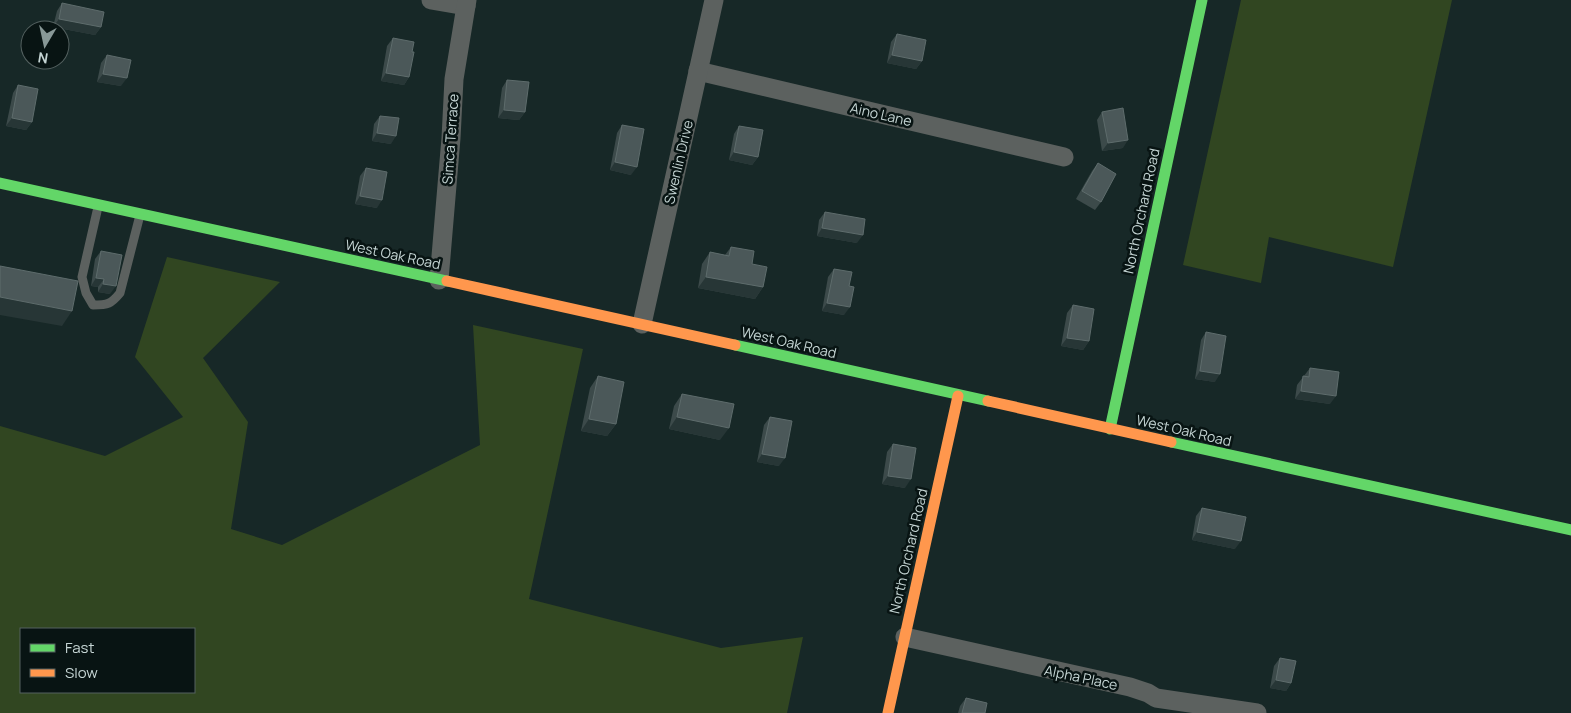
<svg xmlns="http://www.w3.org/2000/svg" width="1571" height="713" font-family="Manrope,sans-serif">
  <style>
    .green { fill: #314621; fill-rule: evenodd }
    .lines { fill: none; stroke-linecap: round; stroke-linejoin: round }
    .lane { stroke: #5c615f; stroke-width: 9 }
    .street { stroke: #5c615f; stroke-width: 19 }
    .fast { stroke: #63d668; stroke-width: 11 }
    .slow { stroke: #ff974d; stroke-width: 11 }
    .wall { fill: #3c4a4a }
    .shaded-wall { fill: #273636 }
    .building { fill: #4b5859; stroke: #5e6c6c }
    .labels { text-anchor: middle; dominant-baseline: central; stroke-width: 5; stroke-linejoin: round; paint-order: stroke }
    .street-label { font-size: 14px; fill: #c5d5d4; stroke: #081413 }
  </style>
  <rect width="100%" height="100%" fill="#172827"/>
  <g class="green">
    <polygon points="1241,0 1452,0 1393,267 1269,237 1261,283 1183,265"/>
    <path d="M167 257 280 282 203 358 248 422 231 529 282 545 480 445 473 325 583 349 529 599 721 648 803 637 787 713H0V426L105 456 183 417 135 357ZM194 629V692H21V629Z"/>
  </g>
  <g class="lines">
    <path class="lane" d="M98 207 82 277 86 293 93 305C108 305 111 304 120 293L140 215"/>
    <g class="street">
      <polyline points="431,0 466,6"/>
      <polyline points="698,71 1064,157"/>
      <polyline points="439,280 451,138 454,79 467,0"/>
      <polyline points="642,324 714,0"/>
      <polyline points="905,637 1130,687 1148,693 1156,698 1257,713"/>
    </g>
    <g class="fast">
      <polyline points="0,183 447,281"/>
      <polyline points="735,345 988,401"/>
      <polyline points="1110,429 1202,0"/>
      <polyline points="1171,442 1571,530"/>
    </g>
    <g class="slow">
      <polyline points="447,281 735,345"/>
      <polyline points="988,401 1171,442"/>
      <polyline points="888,713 958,396"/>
    </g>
  </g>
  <g class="wall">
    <polygon points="62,3 101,27 95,35 53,27 57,11"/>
    <polygon points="897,34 922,61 916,69 887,63 891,42"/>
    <polygon points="393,38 412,52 409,77 404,85 381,81 387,46"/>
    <polygon points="107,55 121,86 97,82 101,63"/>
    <polygon points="507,80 525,112 519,120 498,118 502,88"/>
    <polygon points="18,85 32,122 26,130 6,126 13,93"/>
    <polygon points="1102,112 1123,148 1102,151 1097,120"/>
    <polygon points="380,116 391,144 372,141 374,124"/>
    <polygon points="622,125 631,175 610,170 617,133"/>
    <polygon points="739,126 758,157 752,165 729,160 734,134"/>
    <polygon points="1098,163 1101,202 1095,210 1076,199 1092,171"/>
    <polygon points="366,168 377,208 355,204 360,176"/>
    <polygon points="825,212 857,243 817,236 819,220"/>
    <polygon points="731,247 752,264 763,287 755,299 698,288 702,264 710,252 725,255"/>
    <polygon points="101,251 110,294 98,292 98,287 91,286 95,259"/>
    <polygon points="834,269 849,286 844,315 822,311 828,277"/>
    <polygon points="1073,305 1089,341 1083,350 1061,346 1067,313"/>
    <polygon points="1206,332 1215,382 1195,379 1201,340"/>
    <polygon points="1310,368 1330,404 1295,399 1297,385"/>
    <polygon points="598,376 616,424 607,436 581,431 590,388"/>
    <polygon points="682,394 720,440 669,429 674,406"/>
    <polygon points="770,417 779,466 757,462 764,425"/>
    <polygon points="893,444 905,488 882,484 887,452"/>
    <polygon points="1202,508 1235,549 1192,540 1196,516"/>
    <polygon points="1280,658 1291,683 1286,691 1270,688 1274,666"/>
    <polygon points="966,698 985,713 958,713 960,706"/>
  </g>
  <g class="shaded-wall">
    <polygon points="59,19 101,27 95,35 53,27"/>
    <polygon points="892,55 922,61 916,69 887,63"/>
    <polygon points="386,73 409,77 404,85 381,81"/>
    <polygon points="103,74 127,78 121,86 97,82"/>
    <polygon points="504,110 525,112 519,120 498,118"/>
    <polygon points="12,118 32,122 26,130 6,126"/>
    <polygon points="377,133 396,136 391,144 372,141"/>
    <polygon points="1128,140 1123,148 1102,151 1108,143"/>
    <polygon points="734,152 758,157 752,165 729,160"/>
    <polygon points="615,162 637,167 631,175 610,170"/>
    <polygon points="360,196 382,200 377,208 355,204"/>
    <polygon points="822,228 863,235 857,243 817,236"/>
    <polygon points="706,277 763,287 755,299 698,288"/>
    <polygon points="96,278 104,279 98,287 91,286"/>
    <polygon points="103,284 116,286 110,294 98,292"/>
    <polygon points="0,297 72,311 62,326 0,315"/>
    <polygon points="827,303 850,307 844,315 822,311"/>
    <polygon points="1067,338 1089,341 1083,350 1061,346"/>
    <polygon points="1200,371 1220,374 1215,382 1195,379"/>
    <polygon points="1301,391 1336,396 1330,404 1295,399"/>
    <polygon points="677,417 729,428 720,440 669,429"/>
    <polygon points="589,419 616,424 607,436 581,431"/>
    <polygon points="762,454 785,458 779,466 757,462"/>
    <polygon points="888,476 911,479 905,488 882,484"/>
    <polygon points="1197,532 1241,541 1235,549 1192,540"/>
    <polygon points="1276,680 1291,683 1286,691 1270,688"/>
  </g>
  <g class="building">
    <polygon points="62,3 104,12 101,27 59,19"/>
    <polygon points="897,34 926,40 922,61 892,55"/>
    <polygon points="393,38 414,42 412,52 414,52 409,77 386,73"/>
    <polygon points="107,55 131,60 127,78 103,74"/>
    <polygon points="507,80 529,82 525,112 504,110"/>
    <polygon points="18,85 38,89 32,122 12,118"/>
    <polygon points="1123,108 1128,140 1108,143 1102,112"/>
    <polygon points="380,116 399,118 396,136 377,133"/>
    <polygon points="622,125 644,129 637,167 615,162"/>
    <polygon points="739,126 763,130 758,157 734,152"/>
    <polygon points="1098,163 1116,174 1101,202 1082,191"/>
    <polygon points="366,168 387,172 382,200 360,196"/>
    <polygon points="825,212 865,219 863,235 822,228"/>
    <polygon points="731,247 754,251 752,264 767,267 763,287 706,277 710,252 729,256"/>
    <polygon points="101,251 122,255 116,286 103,284 104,279 96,278"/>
    <polygon points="0,266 78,281 72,311 0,297"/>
    <polygon points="834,269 852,272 849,286 854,287 850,307 827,303"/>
    <polygon points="1073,305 1094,309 1089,341 1067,338"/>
    <polygon points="1206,332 1226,336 1220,374 1200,371"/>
    <polygon points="1310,368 1339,372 1336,396 1301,391 1303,376 1309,377"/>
    <polygon points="598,376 624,382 616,424 589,419"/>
    <polygon points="682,394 734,404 729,428 677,417"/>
    <polygon points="770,417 792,421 785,458 762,454"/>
    <polygon points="893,444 916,448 911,479 888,476"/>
    <polygon points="1202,508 1246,517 1241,541 1197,532"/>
    <polygon points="1280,658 1296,661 1291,683 1276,680"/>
    <polygon points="966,698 987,703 985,713 962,713"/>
  </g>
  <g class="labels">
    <g class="street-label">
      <text transform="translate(881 114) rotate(13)">Aino Lane</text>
      <text transform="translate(450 139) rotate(-86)">Simca Terrace</text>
      <text transform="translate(678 162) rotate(-77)">Swenlin Drive</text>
      <text transform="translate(1141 211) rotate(-78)">North Orchard Road</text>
      <text transform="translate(393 254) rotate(12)">West Oak Road</text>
      <text transform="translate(789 342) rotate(13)">West Oak Road</text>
      <text transform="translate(1184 430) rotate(13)">West Oak Road</text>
      <text transform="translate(908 551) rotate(-77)">North Orchard Road</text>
      <text transform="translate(1081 677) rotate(12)">Alpha Place</text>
    </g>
  </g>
  <rect x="20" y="628" width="175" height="65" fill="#081413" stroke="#546160"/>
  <rect x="30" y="644" width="25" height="8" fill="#63d668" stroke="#546160"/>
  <text x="65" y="653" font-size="15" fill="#c5d5d4">Fast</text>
  <rect x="30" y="669" width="25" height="8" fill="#ff974d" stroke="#546160"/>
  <text x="65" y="678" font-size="15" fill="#c5d5d4">Slow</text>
  <g transform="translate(45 45) rotate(189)"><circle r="24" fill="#081413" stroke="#546160"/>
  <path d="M0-4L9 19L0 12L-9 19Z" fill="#889897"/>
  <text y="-8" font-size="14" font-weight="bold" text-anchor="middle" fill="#c5d5d4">N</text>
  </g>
</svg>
